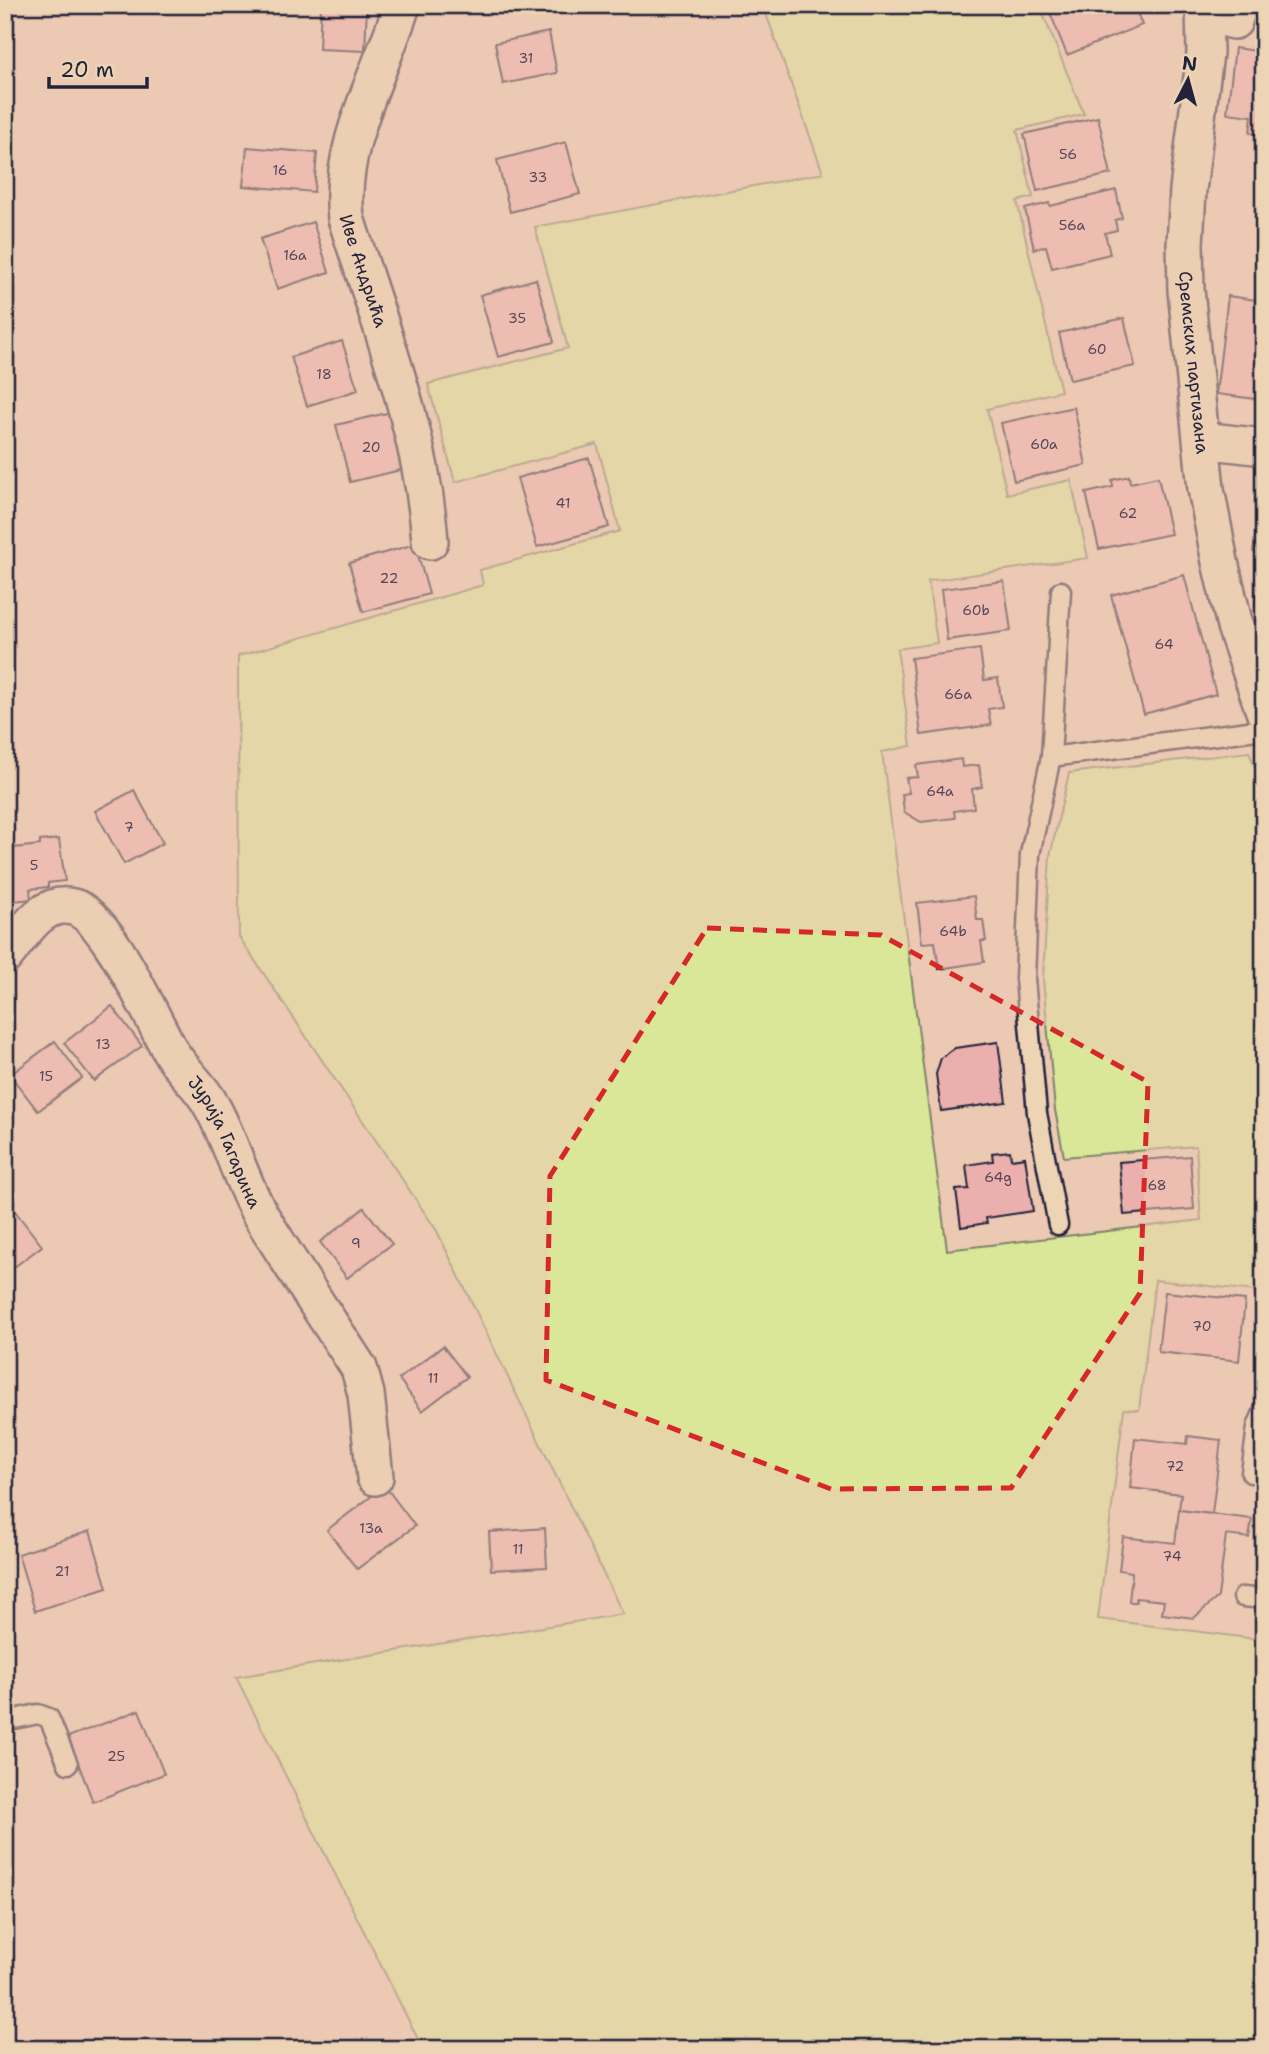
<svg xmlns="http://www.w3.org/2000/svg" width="1269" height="2054" font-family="'Shantell Sans',sans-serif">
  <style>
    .green { fill: #dae698; stroke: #7e846a; stroke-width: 2 }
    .building { fill: #ebafae; stroke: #22223b; stroke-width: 2 }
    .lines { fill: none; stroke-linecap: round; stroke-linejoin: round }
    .service-casing { stroke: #22223b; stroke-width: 23 }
    .minor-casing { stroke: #22223b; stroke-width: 40 }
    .path { stroke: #22223b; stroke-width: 4.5; stroke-dasharray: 5 5; stroke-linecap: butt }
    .service { stroke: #ecd4b4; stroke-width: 18 }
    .minor { stroke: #ecd4b4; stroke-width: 35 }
    .marked { fill: none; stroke: #d62828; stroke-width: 5; stroke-dasharray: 14 9; stroke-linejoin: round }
    .labels { text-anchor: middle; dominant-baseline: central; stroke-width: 5; stroke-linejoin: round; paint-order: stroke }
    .number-label { font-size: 14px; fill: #544558 }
    .street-label { font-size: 18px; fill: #22223b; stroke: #ecd4b4 }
  </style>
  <rect width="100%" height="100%" fill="#ecc9b2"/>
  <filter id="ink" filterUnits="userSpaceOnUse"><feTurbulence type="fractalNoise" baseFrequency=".0143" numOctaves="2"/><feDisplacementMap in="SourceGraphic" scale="14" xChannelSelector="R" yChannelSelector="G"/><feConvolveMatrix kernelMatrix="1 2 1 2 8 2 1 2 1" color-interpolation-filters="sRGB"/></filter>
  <g filter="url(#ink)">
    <polygon class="green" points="763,5 1042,5 1040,7 1084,114 1017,130 1033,197 1017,201 1061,391 987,409 1007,494 1071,480 1088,558 928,581 937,643 897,649 911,746 882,752 947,1250 1201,1220 1196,1146 1064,1157 1055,1110 1043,979 1050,856 1069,773 1249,752 1264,790 1264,1292 1155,1280 1139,1410 1124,1409 1098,1619 1264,1640 1264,2049 423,2049 236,1677 623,1614 437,1231 239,937 238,656 483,585 480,570 620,531 597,444 455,482 428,384 568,348 535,227 823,173"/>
    <g class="building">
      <polygon points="321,5 367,5 365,51 319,49"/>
      <polygon points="1134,5 1142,25 1067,55 1049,10 1060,5"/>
      <polygon points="549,32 557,73 503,84 495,43"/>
      <polygon points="1235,48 1264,52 1264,135 1250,133 1252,116 1227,113"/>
      <polygon points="1098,117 1111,174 1037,191 1024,134"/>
      <polygon points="566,142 580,194 510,212 497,160"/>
      <polygon points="247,147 317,153 314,192 243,186"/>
      <polygon points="1116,190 1122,218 1115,220 1117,230 1105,233 1110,254 1052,268 1046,246 1034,249 1025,209 1049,203 1050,206"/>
      <polygon points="313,222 329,272 277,289 260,239"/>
      <polygon points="536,279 554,342 498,357 480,295"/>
      <polygon points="1228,296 1264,301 1264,400 1216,394"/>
      <polygon points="1124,318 1135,366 1070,380 1059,333"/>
      <polygon points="342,341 358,390 307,406 291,357"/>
      <polygon points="1074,407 1086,465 1014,481 1001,423"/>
      <polygon points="391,412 405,469 350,482 336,425"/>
      <polygon points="589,458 609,527 537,547 517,478"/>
      <polygon points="1129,476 1130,483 1158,477 1171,534 1099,549 1086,493 1113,487 1112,480"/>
      <polygon points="1263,485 1264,485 1264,554 1253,552"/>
      <polygon points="415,544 429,594 363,612 349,563"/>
      <polygon points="1260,570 1264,570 1264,606 1255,605"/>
      <polygon points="1184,575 1216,694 1144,714 1111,595"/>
      <polygon points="1004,581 1011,631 947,640 941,589"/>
      <polygon points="5,590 11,590 7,636 5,636"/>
      <polygon points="980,649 984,680 998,678 1002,707 988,709 991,725 921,735 911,658"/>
      <polygon points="961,759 962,767 979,765 982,787 972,789 974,808 954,811 955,818 921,822 904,812 902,794 909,793 906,778 918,777 916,765"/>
      <polygon points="134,790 163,843 124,864 95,811"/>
      <polygon points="59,839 65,881 48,883 48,887 30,889 31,899 5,902 5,849 40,845 40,841"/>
      <polygon points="974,896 977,920 983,920 986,941 981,941 984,962 939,969 935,942 922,943 917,903"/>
      <polygon points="112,1006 142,1046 94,1081 64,1043"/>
      <polygon points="55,1041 82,1078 38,1111 10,1075"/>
      <polygon points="998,1042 1006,1102 941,1111 936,1074 941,1058 955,1048"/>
      <polygon points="1010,1151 1011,1159 1025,1157 1033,1211 986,1218 987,1223 961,1227 956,1190 969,1189 966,1165 993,1161 992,1153"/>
      <polygon points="1190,1156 1194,1209 1124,1215 1119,1162"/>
      <polygon points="5,1198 42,1246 5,1274"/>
      <polygon points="364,1208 392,1244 347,1278 320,1242"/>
      <polygon points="1165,1292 1245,1300 1239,1361 1158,1352"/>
      <polygon points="443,1346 467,1377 422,1411 399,1379"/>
      <polygon points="1188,1436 1221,1440 1212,1514 1179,1510 1181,1494 1130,1488 1135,1438 1187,1444"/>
      <polygon points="385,1486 415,1526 357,1569 327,1530"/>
      <polygon points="1179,1510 1252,1519 1249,1538 1226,1535 1218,1597 1194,1618 1162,1614 1164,1601 1136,1598 1136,1602 1129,1602 1132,1572 1119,1570 1123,1537 1175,1543"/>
      <polygon points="545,1528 547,1567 491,1570 489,1532"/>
      <polygon points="90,1531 107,1588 35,1611 18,1554"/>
      <polygon points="139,1710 164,1774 93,1802 68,1737"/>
    </g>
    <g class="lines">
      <g class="service-casing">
        <g id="service">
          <polyline points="1051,757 1264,729"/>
          <polyline points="1058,1225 1037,1113 1025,979 1030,854 1051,757 1061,591"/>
          <polyline points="1251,1473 1257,1427 1264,1410"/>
          <polyline points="1243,1597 1264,1599"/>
          <polyline points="5,1721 38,1714 49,1718 68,1764"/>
        </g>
      </g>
      <g class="minor-casing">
        <g id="minor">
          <path id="s1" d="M402 5C381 73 337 146 346 218 379 323 422 430 430 541"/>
          <path id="s2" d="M1204 5 1205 53 1188 190 1185 244 1186 290 1206 489 1220 562 1235 626 1264 711"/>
          <polyline points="1205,14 1234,21 1239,5"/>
          <polyline points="1202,440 1264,447"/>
          <path id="s3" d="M5 956C23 935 41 899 73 907 108 915 153 1022 172 1054 183 1072 201 1086 211 1105 231 1140 240 1180 261 1216 292 1267 326 1317 359 1368L366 1394 375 1477"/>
        </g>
      </g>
      <polyline class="path" points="1165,2039 1174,2049"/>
      <use href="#service" class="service"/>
      <use href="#minor" class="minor"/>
    </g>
  </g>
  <path d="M0 0H1269V2054H0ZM707 928 881 935 1148 1082 1140 1293 1011 1488 831 1489 546 1380 550 1176Z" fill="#ecc9b2" fill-opacity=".55" fill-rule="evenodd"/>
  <path class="marked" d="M707 928 881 935 1148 1082 1140 1293 1011 1488 831 1489 546 1380 550 1176Z"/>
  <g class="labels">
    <g class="number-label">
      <text x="526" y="58">31</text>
      <text x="1068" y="154">56</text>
      <text x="280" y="170">16</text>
      <text x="538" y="177">33</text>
      <text x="1072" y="225">56a</text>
      <text x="295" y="255">16a</text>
      <text x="517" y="318">35</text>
      <text x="1097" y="349">60</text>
      <text x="324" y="374">18</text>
      <text x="1044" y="444">60a</text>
      <text x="371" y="447">20</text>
      <text x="563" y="503">41</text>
      <text x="1128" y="513">62</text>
      <text x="389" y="578">22</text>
      <text x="976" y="610">60b</text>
      <text x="1164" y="644">64</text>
      <text x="958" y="694">66a</text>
      <text x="940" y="791">64a</text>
      <text x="129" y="827">7</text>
      <text x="34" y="865">5</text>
      <text x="953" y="931">64b</text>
      <text x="103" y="1044">13</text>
      <text x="46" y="1076">15</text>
      <text x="998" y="1177">64g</text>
      <text x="1157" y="1185">68</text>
      <text x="356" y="1243">9</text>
      <text x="1202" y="1326">70</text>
      <text x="433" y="1378">11</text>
      <text x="1175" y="1466">72</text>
      <text x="371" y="1528">13a</text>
      <text x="518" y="1549">11</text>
      <text x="1172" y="1556">74</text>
      <text x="62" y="1571">21</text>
      <text x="116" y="1756">25</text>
    </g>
    <g class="street-label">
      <text stroke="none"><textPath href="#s1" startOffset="278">Иве Андрића</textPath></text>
      <text stroke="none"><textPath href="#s2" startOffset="359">Сремских партизана</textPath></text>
      <text stroke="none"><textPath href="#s3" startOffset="373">Јурија Гагарина</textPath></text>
    </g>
  </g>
  <rect width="1269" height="2054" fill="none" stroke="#ecd4b4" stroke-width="28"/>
  <rect x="14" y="14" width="1241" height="2026" fill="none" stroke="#22223b" stroke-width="2.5" filter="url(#ink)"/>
  <g transform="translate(1188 80) rotate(6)" stroke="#ecd4b4" stroke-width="5" paint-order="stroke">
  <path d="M0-5L12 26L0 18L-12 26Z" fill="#22223b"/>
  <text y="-10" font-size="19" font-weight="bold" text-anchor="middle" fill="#22223b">N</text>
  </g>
  <path d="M49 77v10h98v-10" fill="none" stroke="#22223b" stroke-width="3.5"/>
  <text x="60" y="77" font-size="21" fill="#22223b" stroke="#ecd4b4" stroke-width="5" paint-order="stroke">20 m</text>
</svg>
